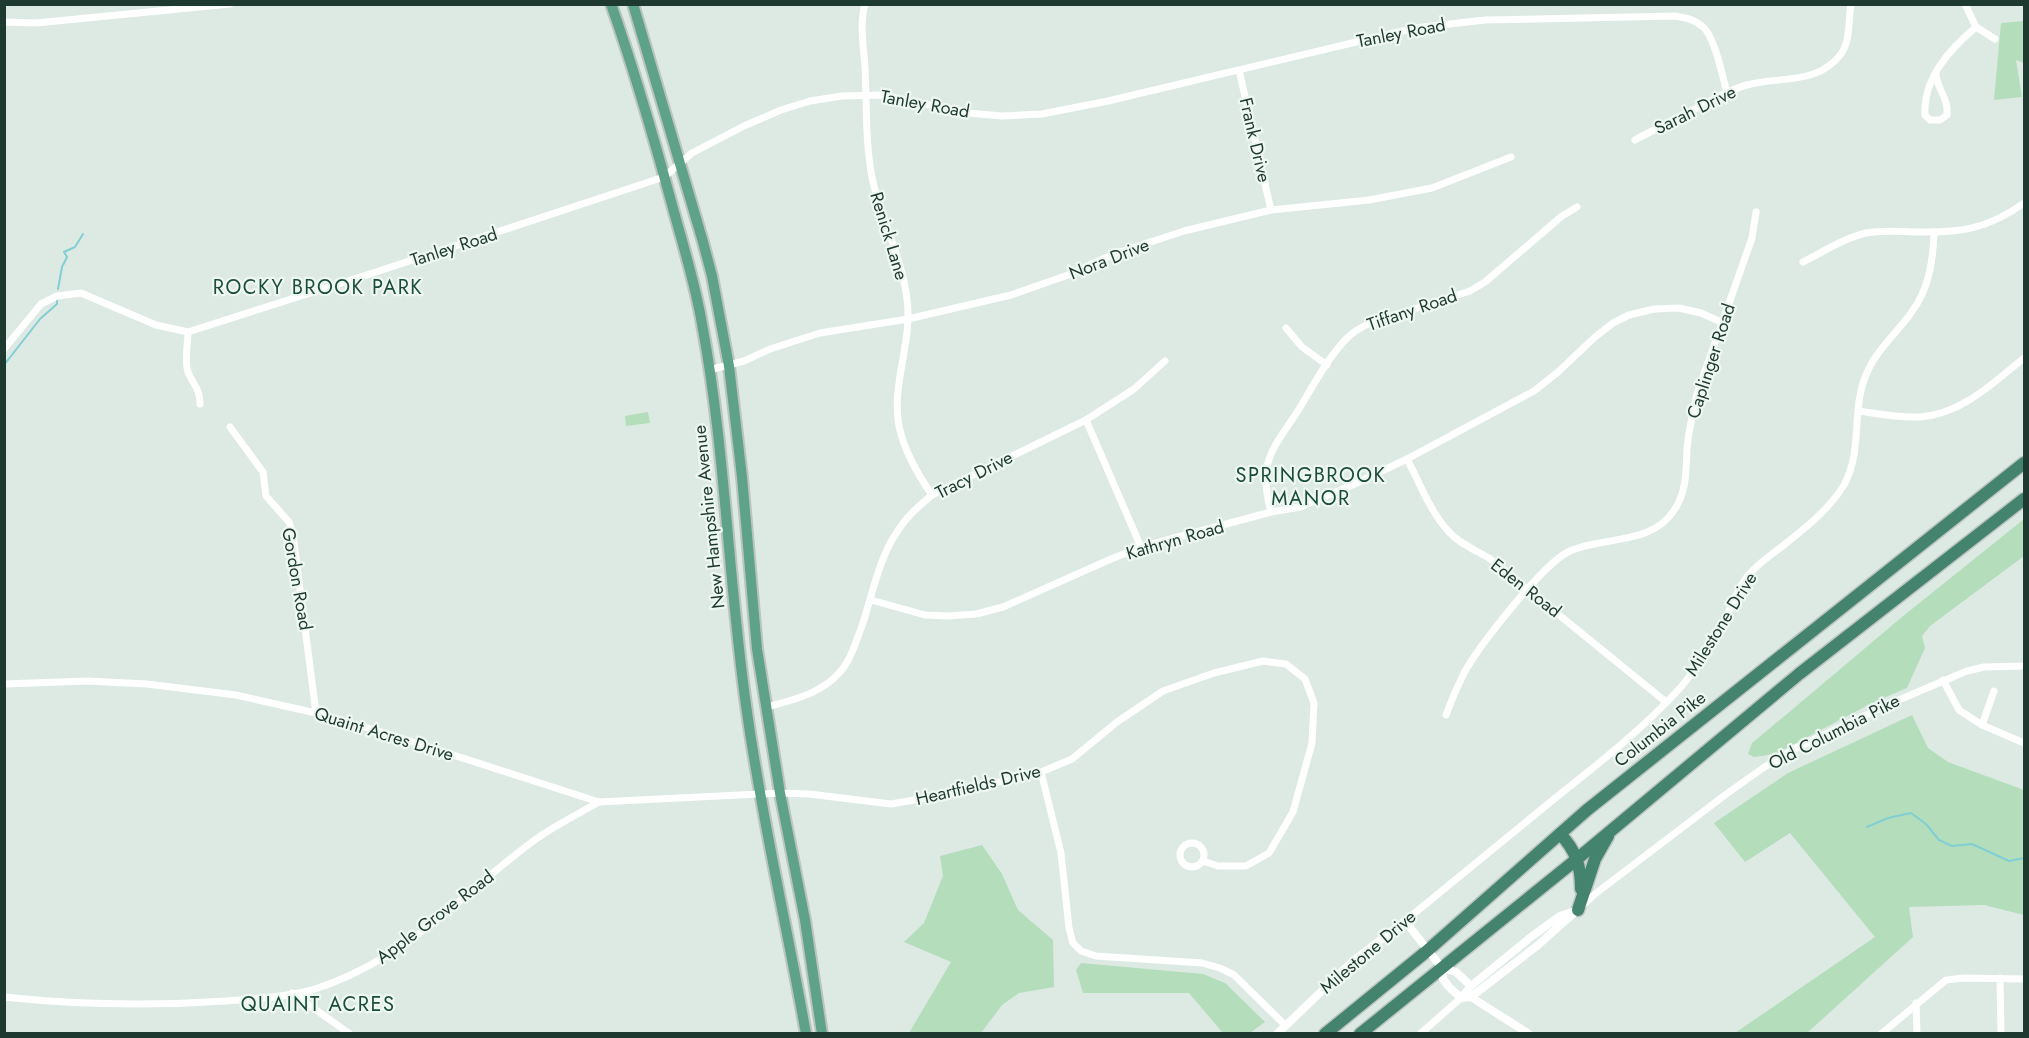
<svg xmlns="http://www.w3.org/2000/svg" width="2029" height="1038" font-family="Jost,sans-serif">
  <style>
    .green { fill: #b4ddbb }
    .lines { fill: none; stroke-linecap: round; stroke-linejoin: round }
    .stream { stroke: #81cfd3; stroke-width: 2 }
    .primary-casing { stroke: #bcc4c1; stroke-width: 14 }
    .trunk-casing { stroke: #bcc4c1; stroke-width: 15 }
    .minor { stroke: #fff; stroke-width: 7 }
    .tertiary { stroke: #fff; stroke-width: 8 }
    .primary { stroke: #5fa28a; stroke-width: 10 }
    .trunk { stroke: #44846f; stroke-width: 12 }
    .labels { text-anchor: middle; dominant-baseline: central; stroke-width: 4.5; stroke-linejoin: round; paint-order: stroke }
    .street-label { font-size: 18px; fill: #1e3a30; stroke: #eef7f1 }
    .neighbourhood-label { font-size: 20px; letter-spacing: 1.5px; fill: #1a4d3b; stroke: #eef7f1 }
  </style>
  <rect width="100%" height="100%" fill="#ddeae3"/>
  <g class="green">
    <polygon points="2024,21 2024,63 2016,60 2022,97 1994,100 2001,23"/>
    <polygon points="648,412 650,423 626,426 625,416"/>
    <polygon points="2024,519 2024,556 1930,626 1922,636 1925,648 1907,688 1874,702 1775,754 1754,757 1748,754 1752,743 1781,719 1902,617"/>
    <polygon points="1912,715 1928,748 1948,762 2024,790 2024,915 1984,905 1909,907 1913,937 1807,1033 1735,1033 1875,937 1790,833 1745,862 1714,823 1788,773"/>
    <polygon points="982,845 1002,874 1018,910 1053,940 1054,987 1019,993 1002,1005 981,1033 909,1033 951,962 904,942 924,923 943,876 940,856"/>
    <polygon points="1081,963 1203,974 1225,983 1265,1022 1250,1033 1223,1033 1189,993 1083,993 1076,970"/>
  </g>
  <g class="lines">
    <g class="stream">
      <polyline points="58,289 62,267 67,257 64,252 75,247 83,234"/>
      <polyline points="4,365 40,319 57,304 57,300"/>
      <polyline points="1867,827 1888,818 1911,813 1926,824 1939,840 1952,846 1972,844 2009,861 2024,858"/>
    </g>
    <g class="primary-casing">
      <g id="primary">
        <path d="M611 4C634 69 653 135 671 201 682 242 695 282 702 324 726 452 728 583 747 712 762 820 787 926 806 1034"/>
        <polyline points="633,4 703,242 712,276 729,366 742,477 757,649 780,793 805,920 822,1034"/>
      </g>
    </g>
    <g class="trunk-casing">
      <g id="trunk">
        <path d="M1560 834C1576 850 1581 867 1581 889"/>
        <polyline points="1578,910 1595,859 1608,836"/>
        <polyline points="1325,1034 1427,951 1587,810 2024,463"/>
        <polyline points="1360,1034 1577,859 1799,674 2024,499"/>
      </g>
    </g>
    <g class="minor">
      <path d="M865 4C859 24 864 48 865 68 867 104 865 141 872 177 880 219 902 256 907 299 913 341 891 384 899 426 904 450 918 475 932 495"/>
      <polyline points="1965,4 1976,27 1995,39"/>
      <polyline points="4,22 36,23 230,4"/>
      <polyline points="1239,70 1271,210"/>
      <path d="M1936 75C1938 90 1949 100 1947 115L1940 120H1930L1925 115C1923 78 1950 49 1976 27"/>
      <path d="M1635 140C1657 128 1679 117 1701 106 1716 98 1731 89 1747 85 1780 76 1818 85 1841 54 1851 40 1848 20 1851 4"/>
      <path d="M1803 262C1823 252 1844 238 1866 233 1883 230 1900 231 1916 232 1960 233 1988 229 2024 203"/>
      <polyline points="1286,328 1302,347 1327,365"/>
      <path d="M188 332C188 344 184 360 188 372 193 385 200 388 200 404"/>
      <path d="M4 349 41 304 57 296 81 293 156 325 188 332 376 272 664 177 692 153 744 126 781 110 810 101 842 96 882 95 968 113 1002 116 1042 114 1108 101 1415 28 1485 20 1675 16C1685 18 1694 19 1702 26 1715 36 1722 76 1727 92"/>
      <polyline points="709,370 744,361 770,349 820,333 908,319 1011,295 1068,275 1114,254 1184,231 1271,210 1369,200 1432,188 1511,157"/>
      <path d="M1859 411C1879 414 1899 418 1920 417 1962 414 1993 383 2024 358"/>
      <polyline points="1086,420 1141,547"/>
      <polyline points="230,427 263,472 266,496 289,522 293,535 316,713"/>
      <path d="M1407 459C1420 483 1430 512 1449 532 1460 544 1475 550 1489 558L1666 702"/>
      <path d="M1271 512C1267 497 1264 482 1267 466 1272 445 1288 427 1299 409 1313 386 1327 359 1346 339 1354 331 1363 326 1373 322L1470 291 1485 282 1562 216 1577 207"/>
      <polyline points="871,600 925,615 948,616 976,614 1003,607 1111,559 1141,547 1271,512 1300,507 1357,483 1407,459 1534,391 1558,372 1595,337 1613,323 1629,315 1654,309 1679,308 1701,313 1721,322"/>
      <polyline points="1943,680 1959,710 1982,725 2024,743"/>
      <polyline points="4,684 87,681 147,684 236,695 316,713 385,733 599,802 780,793 809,794 891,804 949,794 1041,772 1072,759 1117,722 1163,691 1214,673 1263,661 1286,664 1305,679 1314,703 1312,743 1293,812 1269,853 1246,866 1218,866 1203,861"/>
      <path d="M767 707C793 700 821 694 840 672 851 660 856 641 862 626 872 596 879 558 897 532 906 517 919 506 932 495L1086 420 1134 389 1165 361"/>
      <path d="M1446 715C1451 701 1457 687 1464 673 1479 646 1542 565 1568 552 1603 535 1651 547 1675 509 1687 490 1686 469 1687 448 1689 429 1693 412 1697 394L1752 238 1756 212"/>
      <polyline points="1982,725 1994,691"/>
      <polyline points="1041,772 1061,853 1069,928 1073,943 1081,951 1096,956 1202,963 1220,968 1234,975 1285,1025"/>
      <circle cx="1192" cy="855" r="12"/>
      <polyline points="1581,907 1595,894 1725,795 1763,768 1794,749 1894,702 1967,671 1984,667 2024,666"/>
      <path d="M1405 921C1456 879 1508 837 1559 795 1602 761 1645 727 1681 687 1696 669 1710 647 1722 627 1730 611 1735 593 1746 578 1755 566 1768 557 1780 548 1803 530 1828 511 1844 485 1863 451 1851 410 1866 375 1876 350 1896 334 1911 313 1929 289 1933 262 1934 232"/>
      <polyline points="2000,978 2001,1034"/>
      <polyline points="292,993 350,1034"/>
      <path d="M4 997C79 1005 152 1006 226 1001 253 999 286 997 312 990 337 982 363 970 386 956 440 923 485 876 536 839 556 825 578 814 599 802"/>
      <polyline points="1916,1003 1917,1034"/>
      <polyline points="1420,1034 1461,998"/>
      <polyline points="1881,1034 1946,980 1964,978 2024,979"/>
    </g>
    <g class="tertiary">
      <polyline points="1442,968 1456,972 1471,986"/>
      <polyline points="1471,997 1538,945 1575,912"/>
      <polyline points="1461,998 1471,986 1531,937 1560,916 1578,910"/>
      <polyline points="1277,1034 1352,962 1405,921 1442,968 1443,979 1449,987 1461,998 1471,997 1529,1034"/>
    </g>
    <use href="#primary" class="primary"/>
    <use href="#trunk" class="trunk"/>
  </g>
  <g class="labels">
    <g class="street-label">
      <text transform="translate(1401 33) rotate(-11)">Tanley Road</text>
      <text transform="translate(925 104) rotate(10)">Tanley Road</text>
      <text transform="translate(1695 110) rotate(-26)">Sarah Drive</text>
      <text transform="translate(1255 140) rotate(77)">Frank Drive</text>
      <text transform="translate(889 236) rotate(73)">Renick Lane</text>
      <text transform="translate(454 247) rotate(-18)">Tanley Road</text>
      <text transform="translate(1109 259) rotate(-21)">Nora Drive</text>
      <text transform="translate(1412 310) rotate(-19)">Tiffany Road</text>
      <text transform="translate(1711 361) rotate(-72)">Caplinger Road</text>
      <text transform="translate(974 475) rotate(-27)">Tracy Drive</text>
      <text transform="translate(709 517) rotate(-96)">New Hampshire Avenue</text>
      <text transform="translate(1175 540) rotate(-16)">Kathryn Road</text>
      <text transform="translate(297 579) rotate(80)">Gordon Road</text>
      <text transform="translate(1526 588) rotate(38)">Eden Road</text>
      <text transform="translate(1721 624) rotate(-58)">Milestone Drive</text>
      <text transform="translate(1660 729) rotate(-38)">Columbia Pike</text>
      <text transform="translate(1834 732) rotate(-27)">Old Columbia Pike</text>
      <text transform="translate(384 734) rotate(17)">Quaint Acres Drive</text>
      <text transform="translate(978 785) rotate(-13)">Heartfields Drive</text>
      <text transform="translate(435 917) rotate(-37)">Apple Grove Road</text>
      <text transform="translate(1368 952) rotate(-40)">Milestone Drive</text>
    </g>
    <g class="neighbourhood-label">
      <text x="318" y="287">ROCKY BROOK PARK</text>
      <text x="1311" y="475">SPRINGBROOK<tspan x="1311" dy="23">MANOR</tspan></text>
      <text x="318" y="1004">QUAINT ACRES</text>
    </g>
  </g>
  <rect width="2029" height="1038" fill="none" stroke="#1e3a30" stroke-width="12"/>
</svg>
